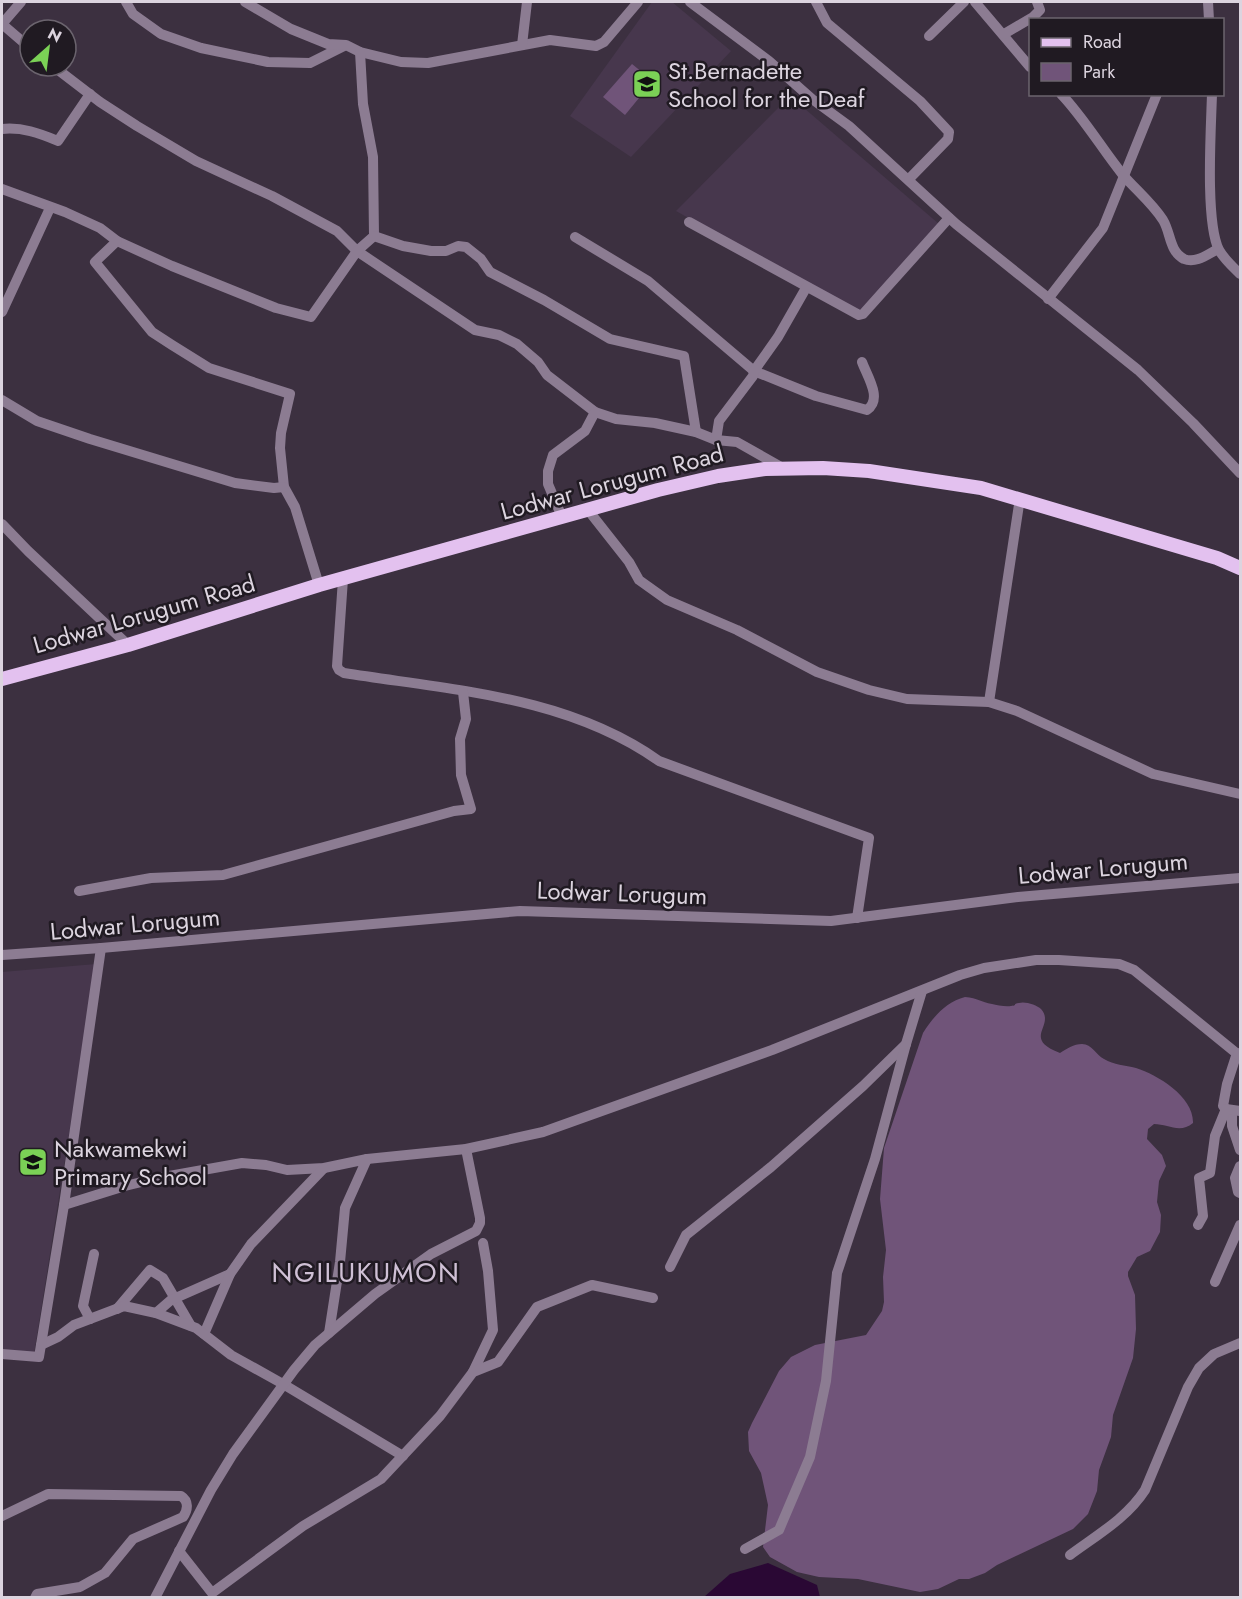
<svg xmlns="http://www.w3.org/2000/svg" width="1242" height="1599" font-family="Jost,sans-serif">
  <style>
    .built { fill: #47374d }
    .green { fill: #705479 }
    .water { fill: #2a0834 }
    .lines { fill: none; stroke-linecap: round; stroke-linejoin: round }
    .minor { stroke: #8c7c92; stroke-width: 10 }
    .major { stroke: #e3c1ef; stroke-width: 14 }
    .labels { text-anchor: middle; dominant-baseline: central; stroke-width: 5; stroke-linejoin: round; paint-order: stroke }
    .poi-label { font-size: 24px; fill: #dcd4df; stroke: #201a22; text-anchor: start }
    .street-label { font-size: 24px; fill: #dcd4df; stroke: #201a22 }
    .quarter-label { font-size: 27px; letter-spacing: 1.5px; fill: #cfc0d5; stroke: #201a22 }
  </style>
  <rect width="100%" height="100%" fill="#3c3040"/>
  <g class="built">
    <polygon points="652,2 672,2 731,51 631,157 570,116"/>
    <polygon points="790,96 939,224 858,313 676,211"/>
    <polygon points="96,964 34,1354 2,1352 2,972"/>
  </g>
  <g class="green">
    <polygon points="632,64 653,81 625,115 603,97"/>
    <path d="M965 997C978 998 981 1002 992 1004 997 1005 1005 1007 1011 1006 1019 1005 1011 1004 1019 1003 1025 1001 1037 1005 1041 1009 1056 1026 1021 1038 1060 1053 1066 1049 1074 1044 1082 1044 1092 1044 1096 1055 1104 1059 1114 1065 1125 1065 1136 1068 1158 1075 1194 1097 1193 1123 1180 1134 1168 1124 1154 1124L1148 1129 1147 1139 1162 1155 1166 1166 1159 1181 1157 1202 1161 1215 1160 1232 1150 1251 1137 1257 1128 1272V1276L1135 1295 1136 1329 1133 1358 1113 1415 1111 1437 1099 1470 1097 1491 1088 1514 1073 1529 997 1565 985 1573 969 1579H959L938 1589 920 1592 858 1579 819 1577 797 1572 770 1557 763 1547 768 1505 761 1473 749 1451 748 1432 752 1423 779 1371 791 1357 815 1345 866 1335 882 1311 884 1302 883 1277 886 1250 880 1199 884 1148 923 1033C933 1017 946 1002 965 997Z"/>
  </g>
  <polygon class="water" points="768,1563 817,1585 820,1597 704,1597 730,1574"/>
  <g class="lines">
    <g class="minor">
      <polyline points="126,2 133,14 161,34 201,48 268,62 310,63 344,46"/>
      <polyline points="245,2 291,29 328,44 346,45 360,52 401,62 428,63 550,40 596,46 604,42 638,2"/>
      <polyline points="690,2 769,61 812,99 849,126 956,224 1138,370 1193,423 1240,473"/>
      <polyline points="816,2 827,23 920,101 949,132 948,139 909,179"/>
      <polyline points="975,2 1030,67"/>
      <polyline points="1208,2 1209,20"/>
      <polyline points="2,24 30,48"/>
      <polyline points="2,24 21,2"/>
      <polyline points="1004,34 1033,17 1040,10 1037,2"/>
      <polyline points="929,36 964,2"/>
      <polyline points="522,45 527,2"/>
      <polyline points="53,66 100,102 137,126 196,161 272,196 337,231 357,251 475,330 499,335 517,344 538,362 547,375 595,412 616,419 655,423 696,432 716,440 737,442 783,468"/>
      <path d="M1061 94C1084 118 1102 149 1123 175 1136 190 1152 203 1163 220 1171 233 1169 251 1184 259 1196 264 1208 254 1218 249"/>
      <path d="M1212 94C1211 129 1205 222 1219 250 1224 259 1233 267 1240 274"/>
      <path d="M2 129C22 127 39 133 58 141L90 94"/>
      <polyline points="2,189 65,212 100,228 117,241 172,266 276,308 311,317 357,251 374,236 373,157 363,104 360,52"/>
      <polyline points="689,222 859,315 863,314 949,218"/>
      <polyline points="374,236 403,246 431,251 446,251 458,246 466,247 481,259 490,272 544,300 610,339 684,356 696,432"/>
      <path d="M575 237 648 281 754 371 816 396 867 410C883 399 867 376 862 362"/>
      <polyline points="117,241 95,262 152,332 172,345 209,368 290,394 281,433 280,448 284,487 295,507 319,585"/>
      <polyline points="1048,299 1103,228 1157,94"/>
      <polyline points="2,312 50,208"/>
      <polyline points="2,400 37,421 90,439 235,483 274,488 284,487"/>
      <polyline points="716,440 719,421 753,376 754,371 778,337 806,288"/>
      <polyline points="588,510 629,562 639,580 667,600 737,630 817,672 869,690 907,699 989,702 1017,711 1153,774 1240,794"/>
      <polyline points="562,517 548,484 548,471 553,455 585,431 595,412"/>
      <polyline points="2,524 28,551 128,645"/>
      <path d="M343 579 337 666 339 670 344 673C451 690 568 696 659 761L869 838 857 918"/>
      <polyline points="989,702 1020,498"/>
      <polyline points="79,891 151,878 223,875 454,811 471,809 461,775 460,739 466,719 463,692"/>
      <polyline points="2,955 101,948 520,911 831,921 1018,897 1240,878"/>
      <polyline points="1237,1053 1227,1084 1223,1106 1232,1115 1232,1126 1240,1150"/>
      <polyline points="1240,1166 1235,1178 1238,1192 1240,1193"/>
      <polyline points="64,1205 125,1186 158,1178 242,1163 266,1165 287,1170 324,1168 367,1159 466,1149 543,1132 772,1050 960,975 984,968 1036,960 1059,960 1119,964 1134,970 1240,1056"/>
      <polyline points="1198,1225 1203,1216 1199,1178 1210,1173 1215,1136 1226,1109 1240,1111"/>
      <polyline points="670,1267 686,1235 771,1167 863,1086 906,1044 922,991"/>
      <polyline points="1215,1282 1240,1225"/>
      <polyline points="117,1309 150,1270 163,1278 191,1326"/>
      <polyline points="156,1313 171,1300 230,1274"/>
      <polyline points="90,1319 83,1306 94,1254"/>
      <polyline points="329,1333 340,1262 345,1208 367,1159"/>
      <polyline points="204,1334 230,1274 251,1244 324,1168"/>
      <polyline points="41,1345 58,1337 74,1325 124,1306 156,1313 196,1328 231,1355 283,1384 403,1456"/>
      <polyline points="2,1354 39,1357 64,1205 101,948"/>
      <polyline points="473,1372 493,1330 488,1271 483,1243"/>
      <path d="M2 1516 48 1494 181 1496C189 1501 188 1510 183 1517L133 1539 105 1573 80 1587 37 1594 35 1598"/>
      <polyline points="745,1549 779,1530 810,1457 826,1381 837,1273 875,1159 906,1044"/>
      <polyline points="179,1551 212,1593 303,1526 381,1479 440,1416 473,1372 498,1362 537,1307 592,1285 653,1298"/>
      <path d="M1070 1555C1097 1535 1127 1518 1145 1490L1188 1387 1199 1368 1214 1354 1240 1343"/>
      <polyline points="155,1598 211,1490 233,1454 294,1370 315,1345 375,1294 431,1254 476,1231 480,1223 480,1218 466,1149"/>
    </g>
    <polyline class="major" points="2,679 128,645 319,585 658,490 718,476 765,469 823,468 869,471 981,488 1217,558 1240,568"/>
  </g>
  <defs>
    <g id="school-square" transform="scale(1.5)"><rect x="-9" y="-9" width="18" height="18" rx="4" fill="#7bd156" stroke="#201a22"/><path d="M0-5L7-2L0 1L-7-2ZM-4 1L0 2.5L4 1V4Q0 6-4 4Z" fill="#111"/></g>
  </defs>
  <g fill-rule="evenodd">
    <use href="#school-square" x="647" y="84"/>
    <use href="#school-square" x="33" y="1162"/>
  </g>
  <g class="labels">
    <g class="poi-label">
      <text x="668" y="70">St.Bernadette<tspan x="668" dy="28">School for the Deaf</tspan></text>
      <text x="54" y="1148">Nakwamekwi<tspan x="54" dy="28">Primary School</tspan></text>
    </g>
    <g class="street-label">
      <text transform="translate(612 482) rotate(-15)">Lodwar Lorugum Road</text>
      <text transform="translate(144 614) rotate(-16)">Lodwar Lorugum Road</text>
      <text transform="translate(1103 868) rotate(-5)">Lodwar Lorugum</text>
      <text transform="translate(622 893) rotate(2)">Lodwar Lorugum</text>
      <text transform="translate(135 924) rotate(-5)">Lodwar Lorugum</text>
    </g>
    <g class="quarter-label">
      <text x="366" y="1272">NGILUKUMON</text>
    </g>
  </g>
  <rect width="1242" height="1599" fill="none" stroke="#dcd4df" stroke-width="6"/>
  <rect x="1029" y="18" width="195" height="78" fill="#201a22" stroke="#6b646e" stroke-width="1.5"/>
  <rect x="1041" y="38" width="30" height="9" fill="#e3c1ef" stroke="#6b646e" stroke-width="1.5"/>
  <text x="1083" y="48" font-size="18" fill="#dcd4df">Road</text>
  <rect x="1041" y="63" width="30" height="18" fill="#705479" stroke="#6b646e" stroke-width="1.5"/>
  <text x="1083" y="78" font-size="18" fill="#dcd4df">Park</text>
  <g transform="translate(48 48) rotate(28)"><circle r="28" fill="#201a22" stroke="#6b646e" stroke-width="1.5"/>
  <path d="M0-4.5L10 22L0 15L-10 22Z" fill="#7bd156"/>
  <text y="-9" font-size="16" font-weight="bold" text-anchor="middle" fill="#dcd4df">N</text>
  </g>
</svg>
